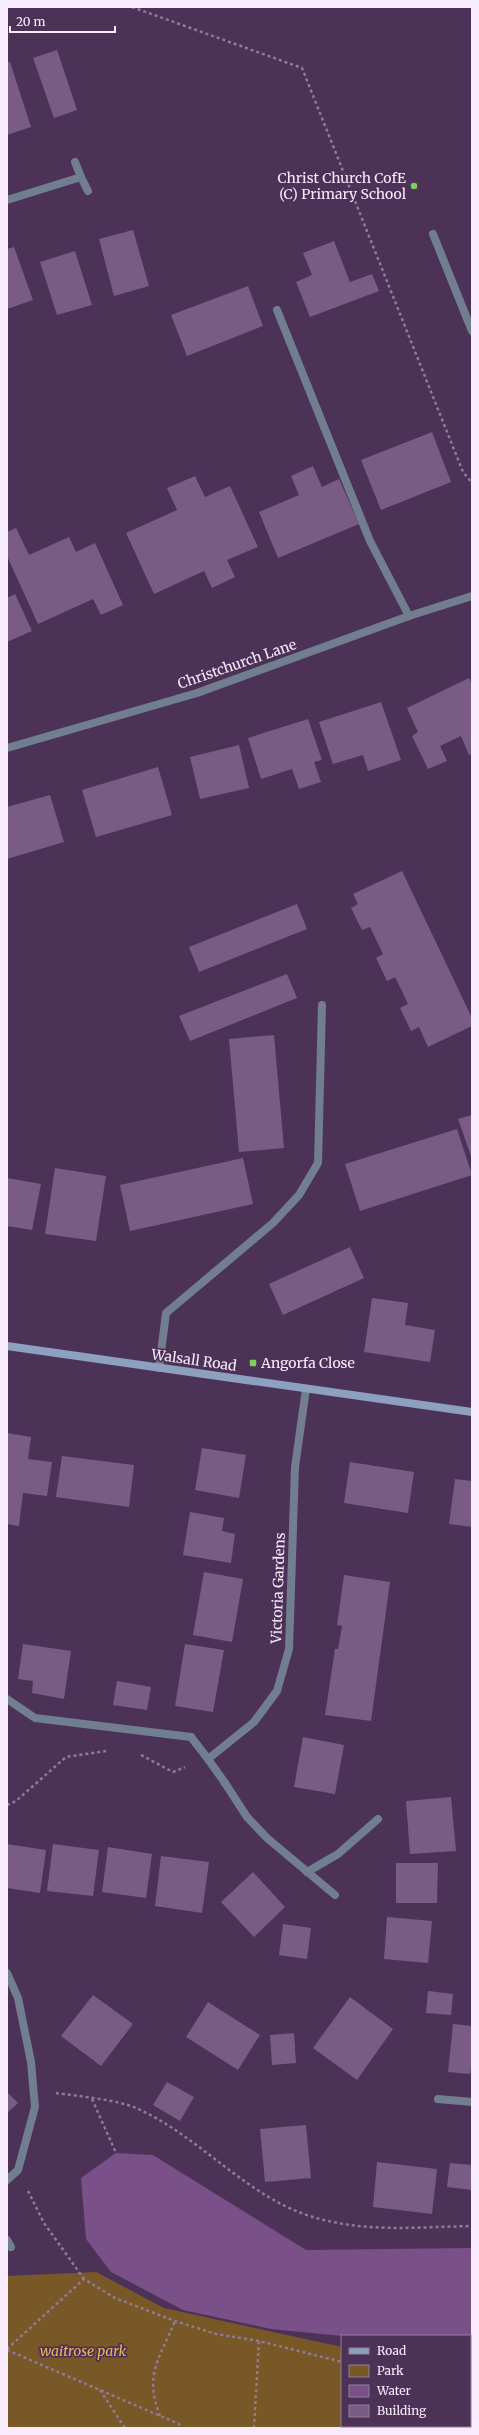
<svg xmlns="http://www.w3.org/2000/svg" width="479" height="2435" font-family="Merriweather,serif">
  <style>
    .green { fill: #775826 }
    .water { fill: #7a5089 }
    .building { fill: #795b83 }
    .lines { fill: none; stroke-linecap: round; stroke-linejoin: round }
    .path { stroke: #907a98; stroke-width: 2.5; stroke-dasharray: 3 3; stroke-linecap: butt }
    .lane { stroke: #717e90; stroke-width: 8 }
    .street { stroke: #717e90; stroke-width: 8 }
    .secondary { stroke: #8da1be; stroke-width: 8 }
    .poi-dot { fill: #7bd155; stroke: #4d3257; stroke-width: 1.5 }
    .labels { text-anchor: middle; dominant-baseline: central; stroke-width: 3.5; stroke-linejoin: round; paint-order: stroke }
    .poi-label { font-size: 14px; fill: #f9ebfe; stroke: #4d3257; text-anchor: end }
    .street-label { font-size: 14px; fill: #f9ebfe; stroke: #4d3257 }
    .park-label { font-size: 14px; font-style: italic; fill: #efb556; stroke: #4d3257 }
  </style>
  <rect width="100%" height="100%" fill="#4d3257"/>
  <polygon class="green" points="96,2272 164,2308 342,2347 342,2426 470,2426 470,2367 472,2367 472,2428 7,2428 7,2276"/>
  <polygon class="water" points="116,2153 153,2155 306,2250 472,2248 472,2350 470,2350 470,2336 342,2336 271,2329 183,2310 111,2272 86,2239 81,2178"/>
  <g class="building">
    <polygon points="57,50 77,110 54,118 33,58"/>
    <polygon points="10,62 31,127 7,135 7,63"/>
    <polygon points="133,230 149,286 114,296 99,239"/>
    <polygon points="334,241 350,282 372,274 379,291 310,317 296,282 312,275 303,253"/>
    <polygon points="14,247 33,300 7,309 7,249"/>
    <polygon points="75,251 92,305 57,315 40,262"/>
    <polygon points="248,286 263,326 187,356 171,315"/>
    <polygon points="432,432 451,482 381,510 361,460"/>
    <polygon points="313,466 322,487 339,479 359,524 278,558 259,512 299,495 291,476"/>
    <polygon points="195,476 205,497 230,486 258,547 227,560 235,577 212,588 204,571 154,594 126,533 177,510 167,488"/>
    <polygon points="16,528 29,555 69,537 76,552 95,543 123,605 101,615 93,599 38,624 7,556 7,532"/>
    <polygon points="15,594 32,631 7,642 7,598"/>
    <polygon points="469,678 472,684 472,754 469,755 461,736 440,746 447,761 428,769 412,736 418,732 407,708"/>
    <polygon points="381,702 401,760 368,771 363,755 333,764 319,722"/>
    <polygon points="308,719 322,760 314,762 321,782 299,789 292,769 261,779 248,738"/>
    <polygon points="239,745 249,788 200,799 190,757"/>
    <polygon points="158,767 172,815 96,837 82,790"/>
    <polygon points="50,795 64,842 7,859 7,807"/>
    <polygon points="402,871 472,1018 472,1026 428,1047 419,1027 411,1031 400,1008 408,1004 402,991 395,977 387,981 376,958 383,954 370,927 362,930 351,908 358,904 353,894"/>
    <polygon points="297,904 307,929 199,972 189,947"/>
    <polygon points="287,974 297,998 190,1041 179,1016"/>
    <polygon points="274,1035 284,1148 239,1152 229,1039"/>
    <polygon points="472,1115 472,1159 458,1119"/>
    <polygon points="457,1129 472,1175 360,1211 345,1164"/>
    <polygon points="243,1158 253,1204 130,1231 120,1185"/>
    <polygon points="55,1168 106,1176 96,1241 45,1234"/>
    <polygon points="7,1178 41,1184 32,1230 7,1226"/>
    <polygon points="350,1247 364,1278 283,1315 269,1284"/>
    <polygon points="372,1298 408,1303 405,1325 435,1330 430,1362 364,1352"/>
    <polygon points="7,1433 31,1437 28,1459 52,1462 47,1496 23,1493 19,1526 7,1524"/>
    <polygon points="202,1448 246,1455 239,1498 195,1490"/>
    <polygon points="62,1456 134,1465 129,1507 56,1497"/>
    <polygon points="350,1462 414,1472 408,1513 344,1503"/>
    <polygon points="455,1479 472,1481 472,1527 449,1524"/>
    <polygon points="190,1512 224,1518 222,1531 235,1534 231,1563 183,1555"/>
    <polygon points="204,1572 243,1579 232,1642 193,1635"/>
    <polygon points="344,1575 390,1582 371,1721 325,1715 335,1649 338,1649 342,1626 337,1625"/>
    <polygon points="23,1644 71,1651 64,1699 32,1693 33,1681 18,1679"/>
    <polygon points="185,1644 224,1650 213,1712 175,1706"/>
    <polygon points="117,1681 151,1687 147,1710 113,1705"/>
    <polygon points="303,1737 344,1745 335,1794 294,1787"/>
    <polygon points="451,1797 456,1851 410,1854 406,1801"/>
    <polygon points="7,1844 46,1850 40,1893 7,1888"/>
    <polygon points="53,1844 99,1850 93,1896 47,1891"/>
    <polygon points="108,1847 152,1854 146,1898 102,1892"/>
    <polygon points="161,1856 209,1862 202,1913 155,1906"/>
    <polygon points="396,1863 438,1863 437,1903 396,1903"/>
    <polygon points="253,1872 285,1907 254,1937 221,1902"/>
    <polygon points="387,1917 432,1921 428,1963 384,1959"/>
    <polygon points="283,1924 311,1928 307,1959 279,1955"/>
    <polygon points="428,1991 453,1994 451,2015 426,2013"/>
    <polygon points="93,1995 133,2024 101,2066 61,2036"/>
    <polygon points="350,1997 393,2029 357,2080 313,2048"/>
    <polygon points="208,2002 260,2035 238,2070 186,2037"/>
    <polygon points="453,2024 472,2026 472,2062 470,2074 448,2072"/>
    <polygon points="294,2033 296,2063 272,2065 270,2035"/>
    <polygon points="167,2082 194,2097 180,2121 153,2105"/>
    <polygon points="7,2092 18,2103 7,2113"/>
    <polygon points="306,2125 311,2178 265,2182 260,2129"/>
    <polygon points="377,2162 437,2169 432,2214 373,2207"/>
    <polygon points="450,2163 472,2165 472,2190 447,2187"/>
  </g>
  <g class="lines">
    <g class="path">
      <polyline points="132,7 302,68 463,472 472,483"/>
      <polyline points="141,1755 173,1772 185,1767"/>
      <polyline points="7,1805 16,1801 66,1757 106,1751"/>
      <path d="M56 2093C77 2096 119 2100 136 2108 200 2136 246 2197 313 2217 366 2233 417 2227 472 2226"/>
      <polyline points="92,2099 116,2153"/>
      <polyline points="28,2191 44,2223 84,2279"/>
      <polyline points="7,2349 84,2279 115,2298 175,2321 216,2334 259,2341 342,2362"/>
      <polyline points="7,2350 179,2424 181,2428"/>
      <polyline points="470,2388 472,2388"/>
      <polyline points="100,2390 125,2428"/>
      <path d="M160 2416C144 2375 159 2359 175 2321"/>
      <polyline points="254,2428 259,2341"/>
    </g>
    <g class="lane">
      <polyline points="433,234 472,331"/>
      <polyline points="277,310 370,541 409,616"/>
      <polyline points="7,1699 35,1718 191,1737"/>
      <polyline points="225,1783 247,1817 267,1838 335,1895"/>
      <polyline points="307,1872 338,1854 378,1819"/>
      <polyline points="7,2240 11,2247"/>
    </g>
    <g class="street">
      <polyline points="81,177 88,191"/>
      <polyline points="7,200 81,177 75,162"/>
      <polyline points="7,748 197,693 409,616 472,596"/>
      <polyline points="159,1368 166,1313 273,1223 299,1195 318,1163 322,1005"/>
      <polyline points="191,1737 208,1759 254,1722 277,1691 289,1649 295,1467 306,1389"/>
      <polyline points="208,1759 225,1783"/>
      <polyline points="7,1973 18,1998 31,2062 35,2107 18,2170 7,2180"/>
      <polyline points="438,2099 472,2102"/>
    </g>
    <polyline class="secondary" points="7,1346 472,1412"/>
  </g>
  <g class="poi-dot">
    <circle cx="414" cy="186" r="4"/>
    <rect x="249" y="1359" width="8" height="8" rx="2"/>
  </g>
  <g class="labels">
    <g class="poi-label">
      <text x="406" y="178">Christ Church CofE<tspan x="406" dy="16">(C) Primary School</tspan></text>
      <text x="261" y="1363" text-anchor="start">Angorfa Close</text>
    </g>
    <g class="street-label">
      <text transform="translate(237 664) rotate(-19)">Christchurch Lane</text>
      <text transform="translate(194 1360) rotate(8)">Walsall Road</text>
      <text transform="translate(278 1588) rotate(-88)">Victoria Gardens</text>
    </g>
    <g class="park-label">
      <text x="83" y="2351">waitrose park</text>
    </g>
  </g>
  <rect width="479" height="2435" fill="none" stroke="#f9ebfe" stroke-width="16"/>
  <rect x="341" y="2335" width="130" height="92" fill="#4d3257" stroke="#927c9a"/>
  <rect x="349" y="2348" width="20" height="6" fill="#8da1be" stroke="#927c9a"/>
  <text x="377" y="2355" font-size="12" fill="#f9ebfe">Road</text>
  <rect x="349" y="2365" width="20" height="12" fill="#775826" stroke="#927c9a"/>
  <text x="377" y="2375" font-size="12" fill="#f9ebfe">Park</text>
  <rect x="349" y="2385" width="20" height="12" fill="#7a5089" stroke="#927c9a"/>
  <text x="377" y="2395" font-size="12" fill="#f9ebfe">Water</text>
  <rect x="349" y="2405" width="20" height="12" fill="#795b83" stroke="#927c9a"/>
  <text x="377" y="2415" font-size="12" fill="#f9ebfe">Building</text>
  <path d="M10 26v6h105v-6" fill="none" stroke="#f9ebfe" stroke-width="2"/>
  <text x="16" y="26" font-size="12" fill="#f9ebfe" stroke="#4d3257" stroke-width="3" paint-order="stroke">20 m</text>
</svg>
